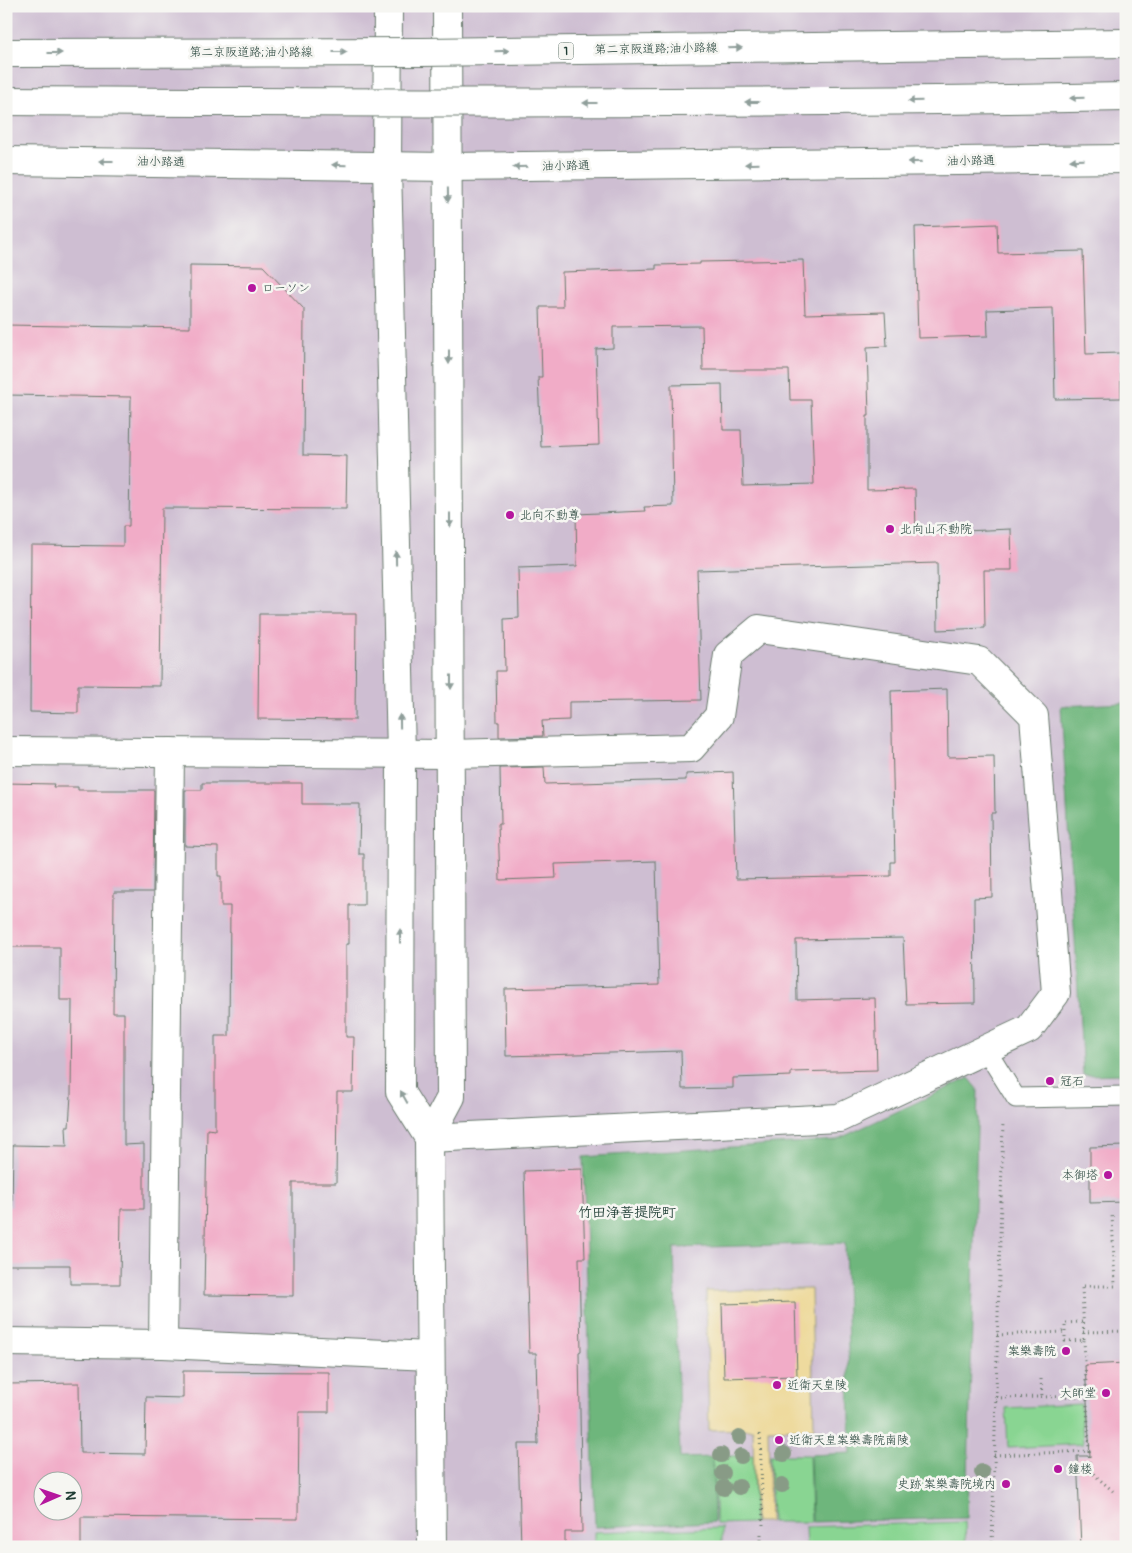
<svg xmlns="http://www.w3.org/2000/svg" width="1132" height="1553" font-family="Pangolin,'Klee One',sans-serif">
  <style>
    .industrial { fill: #cebed2; fill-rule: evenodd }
    .green { fill: #89d592; stroke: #548963 }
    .forest { fill: #6eb67c; stroke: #467a58 }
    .sand { fill: #eeda9e; stroke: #868c69 }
    .building { fill: #f1acc7; fill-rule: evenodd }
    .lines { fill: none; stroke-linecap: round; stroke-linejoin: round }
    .service-casing { stroke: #68796c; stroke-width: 21 }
    .minor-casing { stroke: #68796c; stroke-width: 30 }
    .tertiary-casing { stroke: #68796c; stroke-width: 30 }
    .path { stroke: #68796c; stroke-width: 3; stroke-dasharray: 1 4; stroke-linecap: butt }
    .service { stroke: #fff; stroke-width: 19 }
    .minor { stroke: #fff; stroke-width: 28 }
    .tertiary { stroke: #fff; stroke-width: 28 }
    .motorway-bridge-casing { stroke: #68796c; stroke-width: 30; stroke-linecap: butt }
    .motorway-bridge { stroke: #fff; stroke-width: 28 }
    .tree { fill: #889b86 }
    .oneway { fill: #8f9e9a }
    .poi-dot { fill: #b5179e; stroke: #f6f6f2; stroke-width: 2 }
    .labels { text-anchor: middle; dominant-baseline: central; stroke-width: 5; stroke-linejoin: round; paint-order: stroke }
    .shield { fill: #f6f6f2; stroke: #60746d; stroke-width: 1 }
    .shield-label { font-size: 11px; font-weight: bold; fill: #1f3d34 }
    .street-label { font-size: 12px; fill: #1f3d34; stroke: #f6f6f2 }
    .poi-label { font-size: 12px; fill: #1f3d34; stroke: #f6f6f2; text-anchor: start }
    .neighbourhood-label { font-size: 14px; font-weight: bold; fill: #1f3d34; stroke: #f6f6f2 }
  </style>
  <rect width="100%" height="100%" fill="#f6f6f2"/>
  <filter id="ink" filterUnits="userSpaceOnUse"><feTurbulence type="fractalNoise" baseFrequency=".02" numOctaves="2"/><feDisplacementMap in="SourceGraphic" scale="10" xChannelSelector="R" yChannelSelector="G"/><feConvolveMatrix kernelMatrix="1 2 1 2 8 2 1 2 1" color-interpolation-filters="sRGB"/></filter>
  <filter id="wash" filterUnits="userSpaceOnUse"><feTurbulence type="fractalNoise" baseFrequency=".0096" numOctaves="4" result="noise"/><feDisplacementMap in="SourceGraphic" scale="20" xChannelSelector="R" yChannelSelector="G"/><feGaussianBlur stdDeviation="1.12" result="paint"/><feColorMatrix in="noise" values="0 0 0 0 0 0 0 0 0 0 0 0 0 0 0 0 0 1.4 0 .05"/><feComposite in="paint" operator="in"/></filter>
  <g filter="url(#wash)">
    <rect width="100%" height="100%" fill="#efe9d3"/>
    <path class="industrial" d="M6 6H1126V1547H6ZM42 1480H72V1510H42Z"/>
    <g class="green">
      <polygon points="1081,1404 1083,1444 1008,1448 1006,1408"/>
      <polygon points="753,1455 754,1523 716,1524 713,1457"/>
      <polygon points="770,1455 809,1455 811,1522 772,1522"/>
      <polygon points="965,1522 966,1547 806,1547 805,1527"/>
      <polygon points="722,1528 722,1547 594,1547 594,1532"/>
    </g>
    <g class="forest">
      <polygon points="1126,703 1126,1074 1083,1075 1061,706"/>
      <polygon points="969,1078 978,1089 967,1518 812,1522 810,1455 851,1453 845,1243 674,1248 680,1458 713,1457 714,1522 595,1527 583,1157 836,1140"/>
    </g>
    <polygon class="sand" points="811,1289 814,1428 768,1429 770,1522 755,1522 753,1429 709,1430 706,1291"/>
    <g id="blocks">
      <g class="building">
        <polygon points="997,224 998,253 1083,251 1086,354 1120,353 1121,398 1055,399 1053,308 987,310 988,336 918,338 915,227"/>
        <polygon points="803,260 805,314 885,312 887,346 867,347 869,416 867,416 867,490 915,489 916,533 1011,529 1012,570 984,570 985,628 938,630 937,563 697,570 701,700 569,702 569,720 542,721 543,736 499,737 499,722 497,722 496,671 505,671 504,619 519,618 518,568 577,566 576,514 645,511 644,507 673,506 671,385 722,384 723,430 741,430 743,486 814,484 811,400 790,400 789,370 703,370 702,326 613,327 613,348 596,349 599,445 541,447 538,377 542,377 540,307 563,307 562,272 656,269 656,265 700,264 700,262"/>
        <polygon points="190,265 263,266 304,309 303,455 347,456 346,509 162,508 160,686 78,685 78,713 30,712 31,545 123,546 123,526 129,526 131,397 6,395 6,325 190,328"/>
        <polygon points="259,614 356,614 355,720 258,719"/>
        <polygon points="947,689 948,757 994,756 995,813 991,813 992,897 974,898 975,1003 906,1004 903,938 796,940 797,1000 875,998 877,1070 791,1072 791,1076 733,1078 733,1088 682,1089 681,1051 506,1056 505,989 659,985 656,861 555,864 556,878 500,880 498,824 501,824 500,768 544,767 545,784 686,780 686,774 733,772 736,879 891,876 891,862 895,862 891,691"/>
        <polygon points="6,783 54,784 53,787 78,787 78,790 154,790 153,892 114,892 113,1013 124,1013 124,1145 144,1144 144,1209 121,1209 120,1284 70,1284 70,1265 6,1265 6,1207 12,1207 13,1145 67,1146 66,1126 69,1126 71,1095 72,1000 60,1000 60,947 6,947"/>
        <polygon points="202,783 302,783 302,804 360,804 359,854 364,854 364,905 349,905 349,944 346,944 346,1037 354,1037 353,1092 337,1092 336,1183 293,1183 293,1296 204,1295 207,1129 215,1130 215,1036 229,1036 230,906 221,906 221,876 218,876 218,847 185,846 185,790 202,790"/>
        <polygon points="1126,1146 1126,1202 1090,1203 1090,1147"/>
        <polygon points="582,1169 585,1258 579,1258 581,1351 579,1352 582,1532 565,1532 565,1547 521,1547 518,1444 538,1444 536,1353 529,1353 524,1171"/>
        <polygon points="795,1302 797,1376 724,1378 722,1304"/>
        <polygon points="1126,1363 1126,1547 1081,1547 1077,1456 1090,1456 1085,1365"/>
        <path d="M183 1371 329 1372V1412H299L298 1519 81 1517V1547H8L7 1384 79 1383 80 1453 145 1454 146 1397 183 1398ZM42 1480H72V1510H42Z"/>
      </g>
    </g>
  </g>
  <g filter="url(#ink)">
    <use href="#blocks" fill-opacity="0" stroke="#68796c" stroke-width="1"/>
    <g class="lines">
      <g class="service-casing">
        <polyline id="service" points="986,1050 1016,1098 1126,1096"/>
      </g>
      <g class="minor-casing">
        <g id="minor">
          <polyline points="6,751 451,754 691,748 719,716 728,655 759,629 979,661 1034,716 1056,993 1029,1029 839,1118 429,1138"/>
          <polyline points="6,1342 163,1344 430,1356"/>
          <polyline points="163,1344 170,752"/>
        </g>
      </g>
      <g class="tertiary-casing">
        <g id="tertiary">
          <polyline points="388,6 387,166 401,754 400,1092 429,1138"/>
          <polyline points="6,161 448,167 1126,159"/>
          <polyline points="432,1547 429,1138 451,1097 447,6"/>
        </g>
      </g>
      <g class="path">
        <polyline points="1082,1322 1065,1323 1065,1341 1084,1340 1082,1286 1115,1286 1112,1214"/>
        <polyline points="1083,1332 1126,1331"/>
        <polyline points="997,1335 1065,1332"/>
        <polyline points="1041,1379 1042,1397"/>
        <polyline points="996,1398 1086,1396"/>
        <polyline points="760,1434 763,1525"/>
        <polyline points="1089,1451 1089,1470 1115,1493"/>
        <polyline points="994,1455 1089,1451 1084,1340"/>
        <polyline points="761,1534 761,1547"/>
        <polyline points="992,1547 1003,1123"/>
      </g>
      <use href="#service" class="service"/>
      <use href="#minor" class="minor"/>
      <use href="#tertiary" class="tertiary"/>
      <g class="motorway-bridge-casing">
        <g id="motorway-bridge">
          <polyline points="6,53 423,52 1126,43"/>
          <path d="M6 101C379 103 753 104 1126 97"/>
        </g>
      </g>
      <use href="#motorway-bridge" class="motorway-bridge"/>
    </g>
    <g class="tree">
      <circle cx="739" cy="1437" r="8"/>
      <circle cx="784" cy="1454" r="8"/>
      <circle cx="721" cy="1455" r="8"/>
      <circle cx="741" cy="1456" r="8"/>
      <circle cx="982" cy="1472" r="8"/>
      <circle cx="723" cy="1473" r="8"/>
      <circle cx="782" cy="1485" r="8"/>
      <circle cx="739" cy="1487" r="8"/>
      <circle cx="724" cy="1488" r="8"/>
    </g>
    <defs><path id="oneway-solid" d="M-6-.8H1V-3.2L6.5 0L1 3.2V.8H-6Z" transform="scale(1.25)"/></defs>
    <g class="oneway">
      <use href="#oneway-solid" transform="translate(735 48) rotate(-1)"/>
      <use href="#oneway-solid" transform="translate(502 51) rotate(-1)"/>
      <use href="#oneway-solid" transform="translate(340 52)"/>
      <use href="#oneway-solid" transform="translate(55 53)"/>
      <use href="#oneway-solid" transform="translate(1077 98) rotate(179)"/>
      <use href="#oneway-solid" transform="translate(915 101) rotate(179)"/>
      <use href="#oneway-solid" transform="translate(752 102) rotate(180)"/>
      <use href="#oneway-solid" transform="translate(590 103) rotate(180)"/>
      <use href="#oneway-solid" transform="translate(1077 160) rotate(178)"/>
      <use href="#oneway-solid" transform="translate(106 161) rotate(-180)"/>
      <use href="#oneway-solid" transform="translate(915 162) rotate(179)"/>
      <use href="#oneway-solid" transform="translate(752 164) rotate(179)"/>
      <use href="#oneway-solid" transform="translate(339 165) rotate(-179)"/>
      <use href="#oneway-solid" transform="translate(520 167) rotate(179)"/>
      <use href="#oneway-solid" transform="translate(448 195) rotate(89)"/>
      <use href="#oneway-solid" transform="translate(449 357) rotate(90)"/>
      <use href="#oneway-solid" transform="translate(450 520) rotate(90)"/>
      <use href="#oneway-solid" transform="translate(396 558) rotate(-91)"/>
      <use href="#oneway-solid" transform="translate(451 682) rotate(90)"/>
      <use href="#oneway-solid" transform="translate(400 721) rotate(-91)"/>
      <use href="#oneway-solid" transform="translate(400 936) rotate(-90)"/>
      <use href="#oneway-solid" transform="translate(404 1097) rotate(-119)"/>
    </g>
  </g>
  <g class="poi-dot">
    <circle cx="252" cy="288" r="5"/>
    <circle cx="510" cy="515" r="5"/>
    <circle cx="890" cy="529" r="5"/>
    <circle cx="1050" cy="1081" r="5"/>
    <circle cx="1108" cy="1175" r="5"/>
    <circle cx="1066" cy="1351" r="5"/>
    <circle cx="777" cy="1385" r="5"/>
    <circle cx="1106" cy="1393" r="5"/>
    <circle cx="779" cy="1440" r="5"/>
    <circle cx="1058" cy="1469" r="5"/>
    <circle cx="1006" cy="1484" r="5"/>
  </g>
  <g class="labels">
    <rect class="shield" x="558.5" y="42.5" width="15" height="17" rx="4"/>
    <g class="shield-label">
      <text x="566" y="51">1</text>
    </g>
    <g class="street-label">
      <text transform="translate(656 49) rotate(-1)">第二京阪道路;油小路線</text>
      <text x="251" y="52">第二京阪道路;油小路線</text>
      <text transform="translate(971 161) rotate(-1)">油小路通</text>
      <text transform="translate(161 162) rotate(1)">油小路通</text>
      <text transform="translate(566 166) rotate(-1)">油小路通</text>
    </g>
    <g class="poi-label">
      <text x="262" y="288">ローソン</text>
      <text x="520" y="515">北向不動尊</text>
      <text x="900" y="529">北向山不動院</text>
      <text x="1060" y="1081">冠石</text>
      <text x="1098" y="1175" text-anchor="end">本御塔</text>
      <text x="1056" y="1351" text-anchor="end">案樂壽院</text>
      <text x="787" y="1385">近衛天皇陵</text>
      <text x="1096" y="1393" text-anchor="end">大師堂</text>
      <text x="789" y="1440">近衛天皇案樂壽院南陵</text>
      <text x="1068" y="1469">鐘楼</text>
      <text x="996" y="1484" text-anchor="end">史跡 案樂壽院境内</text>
    </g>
    <g class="neighbourhood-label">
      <text x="627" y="1212">竹田浄菩提院町</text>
    </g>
  </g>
  <rect width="1132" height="1553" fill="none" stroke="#f6f6f2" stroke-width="25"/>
  <g transform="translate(58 1496) rotate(88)"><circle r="24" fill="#f6f6f2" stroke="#a0aca6"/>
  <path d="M0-4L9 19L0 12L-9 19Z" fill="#b5179e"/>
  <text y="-8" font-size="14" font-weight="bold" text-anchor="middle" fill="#1f3d34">N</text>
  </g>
</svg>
